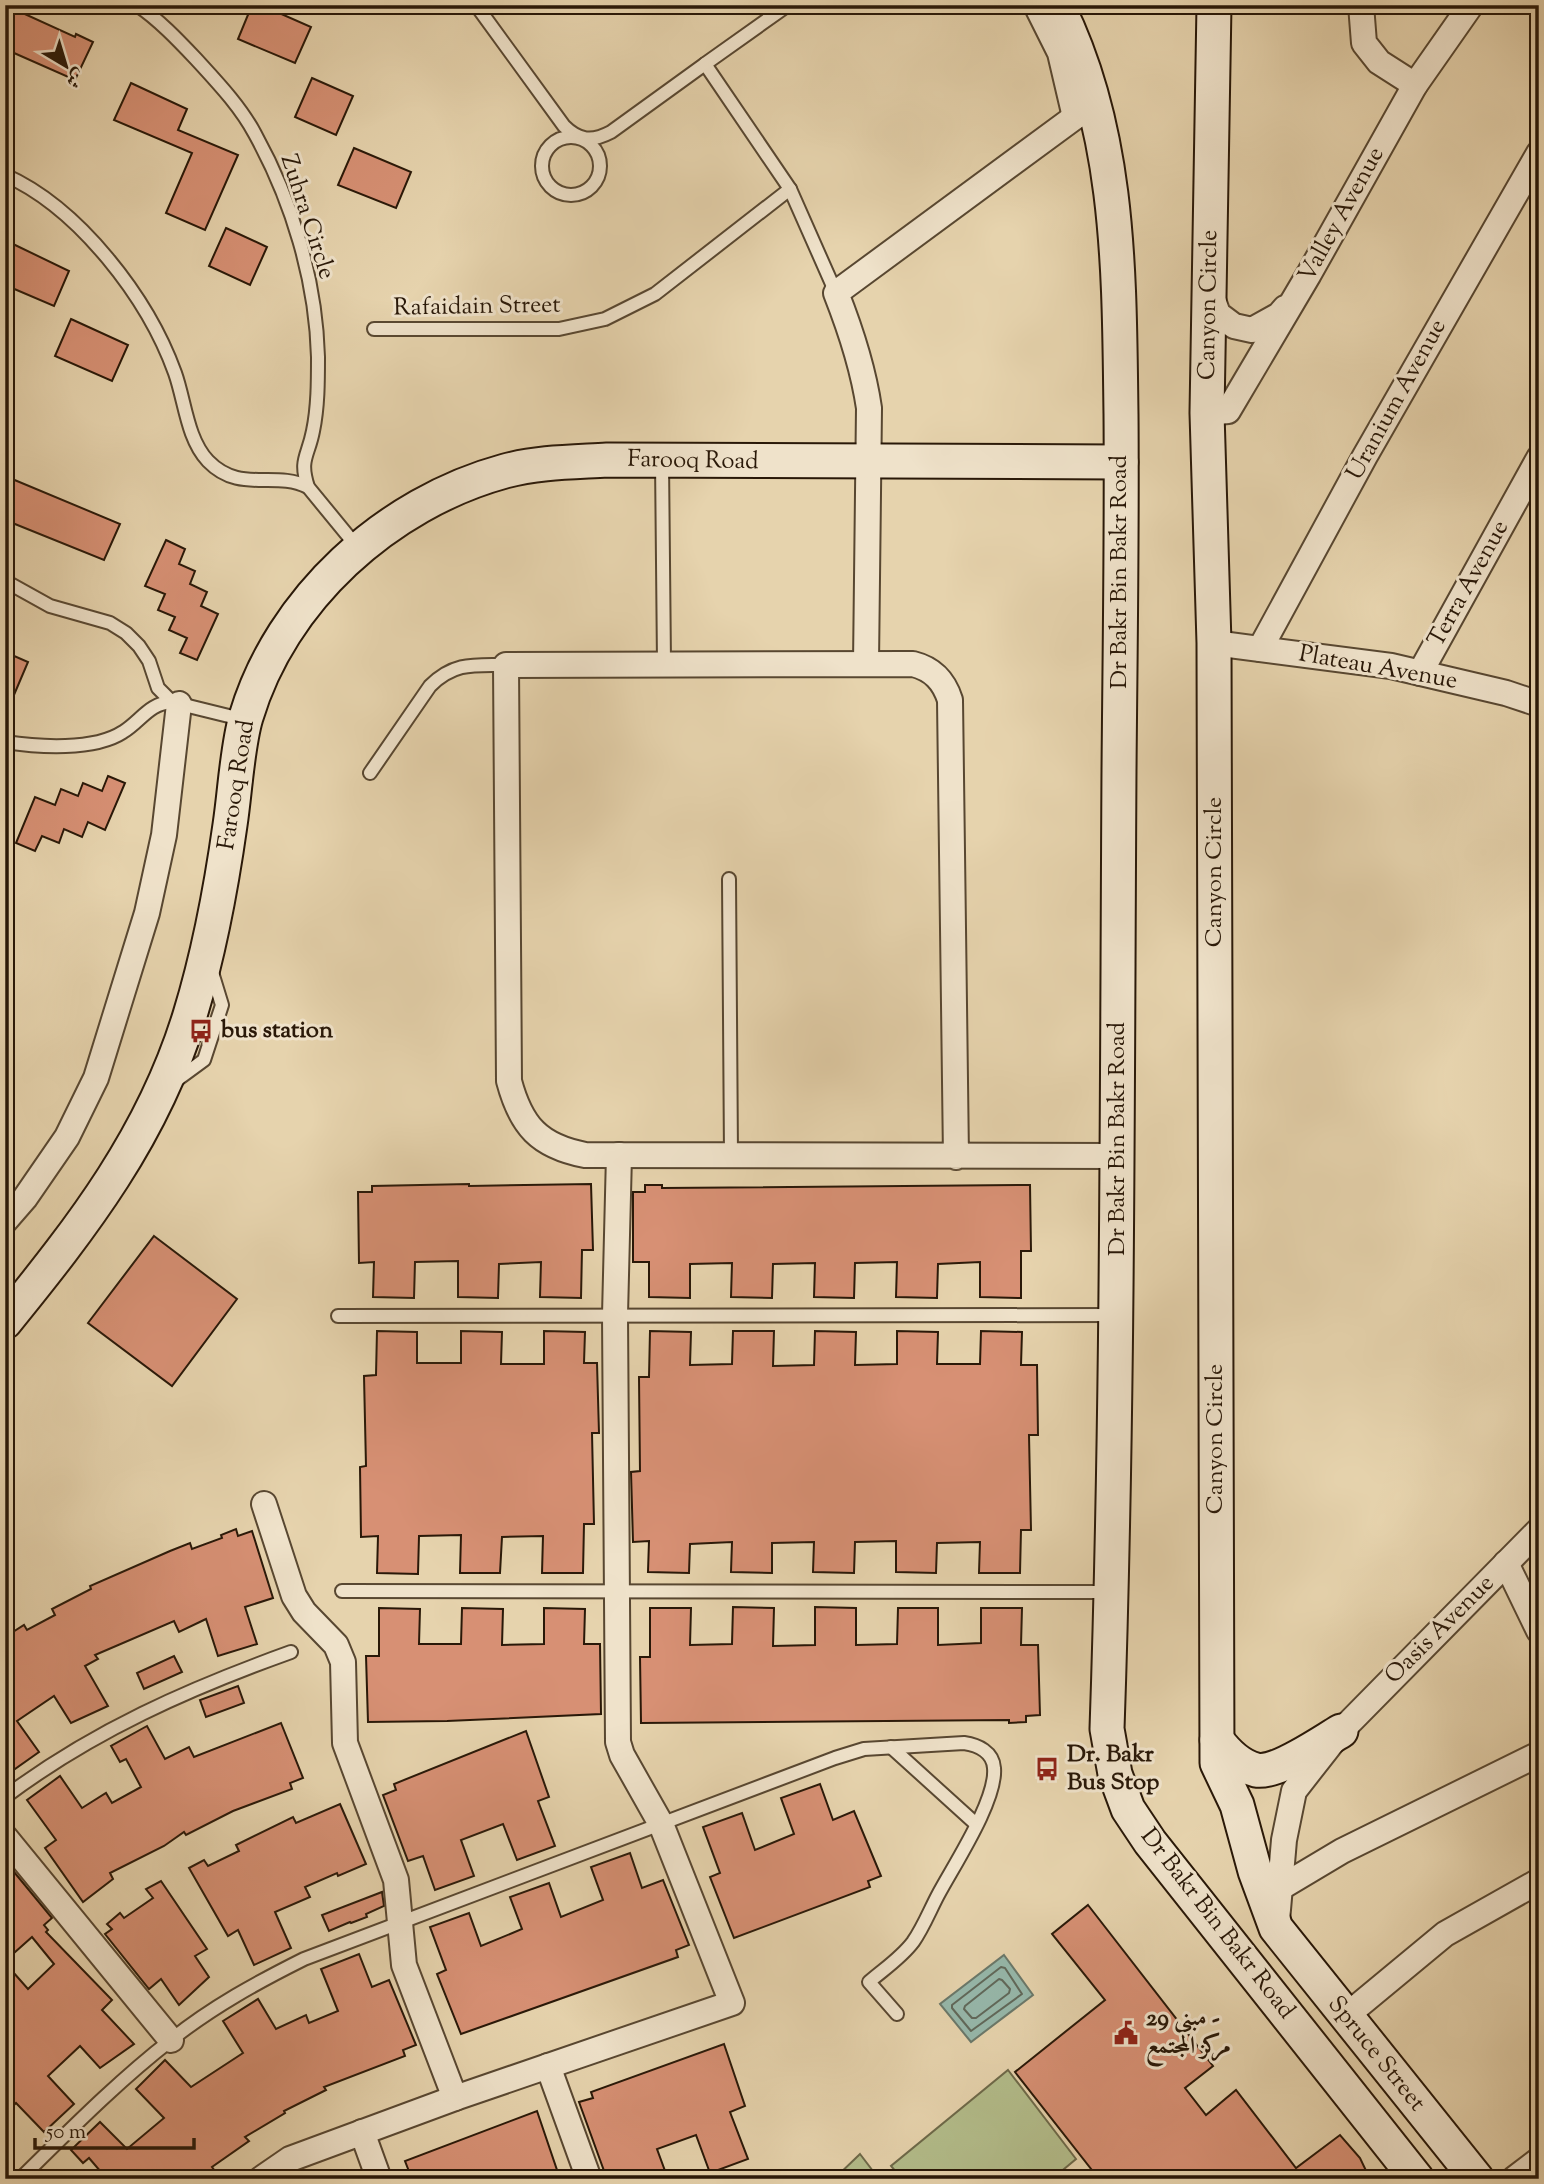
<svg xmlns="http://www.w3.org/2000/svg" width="1544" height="2184" font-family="'Sorts Mill Goudy',Amiri,serif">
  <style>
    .green { fill: #b3bd8b; stroke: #6e6a4a; stroke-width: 2 }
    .water { fill: #96b8ab; stroke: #6a786a; stroke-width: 2 }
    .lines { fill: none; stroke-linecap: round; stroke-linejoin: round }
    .shore { stroke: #60685a; stroke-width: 2 }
    .building { fill: #d79074; stroke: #291808; stroke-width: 2 }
    .lane-casing { stroke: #584731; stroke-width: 16 }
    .street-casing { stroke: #584731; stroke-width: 28 }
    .secondary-casing { stroke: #291808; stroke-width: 37 }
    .lane { stroke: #efe2ca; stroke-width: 12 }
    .street { stroke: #efe2ca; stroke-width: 24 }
    .secondary { stroke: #efe2ca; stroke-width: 33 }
    .labels { text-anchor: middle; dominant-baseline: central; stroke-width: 6; stroke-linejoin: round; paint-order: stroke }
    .street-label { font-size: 24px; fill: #291808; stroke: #efe2ca }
    .poi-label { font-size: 24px; font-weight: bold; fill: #291808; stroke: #efe2ca; text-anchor: start }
  </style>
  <rect width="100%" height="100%" fill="#e6d3ad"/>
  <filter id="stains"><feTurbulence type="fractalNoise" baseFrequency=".00286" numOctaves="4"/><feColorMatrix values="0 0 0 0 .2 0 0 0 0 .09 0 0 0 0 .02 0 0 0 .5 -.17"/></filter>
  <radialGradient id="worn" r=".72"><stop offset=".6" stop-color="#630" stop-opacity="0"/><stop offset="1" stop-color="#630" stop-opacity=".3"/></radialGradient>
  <g class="green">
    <polygon points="1008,2070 1076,2159 1052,2179 902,2179 891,2166"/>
    <polygon points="860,2154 879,2179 834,2179"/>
  </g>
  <polygon class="water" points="1004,1955 1033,1995 971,2042 940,2004"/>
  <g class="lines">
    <g class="shore">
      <polygon points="1001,1967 1005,1968 1022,1994 971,2031 952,2008 952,2005"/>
      <polygon points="999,1979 1002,1980 1010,1989 1009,1993 976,2018 972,2018 964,2009 965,2006"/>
    </g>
  </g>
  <g class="building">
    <polygon points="5,5 75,37 76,34 93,42 75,80 5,49"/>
    <polygon points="252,5 261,5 311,27 295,63 238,39"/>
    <polygon points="312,78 353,96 336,135 295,117"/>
    <polygon points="131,83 187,109 178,130 238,155 205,230 166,213 192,153 114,120"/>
    <polygon points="354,148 411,172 396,208 338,185"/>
    <polygon points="226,228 267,247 250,285 209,266"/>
    <polygon points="13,244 69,271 54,306 5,285 5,262"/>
    <polygon points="71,319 128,345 112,381 55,356"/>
    <polygon points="5,476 120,524 104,560 5,520"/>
    <polygon points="166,540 185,549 179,564 195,571 190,584 207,592 201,606 218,614 197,660 180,653 187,638 169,630 175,617 158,610 165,594 145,586"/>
    <polygon points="5,652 28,662 5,716"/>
    <polygon points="108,776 125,783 105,830 88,822 82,837 64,829 59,843 42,836 35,851 16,843 35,797 55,805 61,789 78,796 83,783 102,791"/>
    <polygon points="469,1184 469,1186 591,1184 593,1250 582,1250 581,1298 540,1297 541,1262 499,1264 498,1298 458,1297 458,1261 415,1262 414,1298 373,1297 374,1262 359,1263 358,1192 372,1192 372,1186"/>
    <polygon points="645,1185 662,1185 662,1188 1030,1185 1031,1251 1021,1251 1021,1298 980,1297 980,1262 938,1264 937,1298 896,1297 897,1262 855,1263 854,1298 814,1297 815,1263 773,1264 772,1298 731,1297 732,1263 690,1264 690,1298 649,1297 649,1262 633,1262 633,1192 645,1192"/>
    <polygon points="154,1236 237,1299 172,1386 88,1323"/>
    <polygon points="377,1331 417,1332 417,1363 461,1363 461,1331 502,1332 501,1364 544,1364 544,1331 585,1332 584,1363 597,1363 599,1433 592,1433 594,1524 584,1524 583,1573 542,1573 543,1536 502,1537 500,1573 460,1573 461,1535 419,1536 418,1574 377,1573 378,1536 361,1537 360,1467 366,1466 364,1376 376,1375"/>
    <polygon points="650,1331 691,1332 690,1365 732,1364 733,1331 774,1331 773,1366 814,1365 815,1331 856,1332 855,1365 897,1364 897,1331 938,1332 937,1364 980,1364 981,1331 1022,1332 1021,1365 1037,1365 1038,1435 1029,1435 1031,1530 1021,1530 1020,1573 979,1573 980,1542 937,1543 936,1573 896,1572 896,1541 855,1542 854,1573 813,1572 814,1542 772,1543 772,1573 731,1572 732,1542 690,1544 689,1573 648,1572 649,1541 633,1542 631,1472 640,1471 639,1377 649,1377"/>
    <polygon points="236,1529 238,1536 252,1531 273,1598 245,1607 257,1644 218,1656 206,1619 179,1632 174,1621 95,1655 98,1659 85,1666 108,1706 71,1723 54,1696 17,1721 39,1752 5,1776 5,1637 24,1625 27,1630 55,1615 52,1609 91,1589 90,1586 170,1551 190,1543 192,1549 222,1538 221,1535"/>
    <polygon points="733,1607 774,1608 773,1646 815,1645 815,1607 856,1608 856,1645 897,1644 898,1608 938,1608 938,1645 981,1643 981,1608 1022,1608 1021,1645 1038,1645 1040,1715 1026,1716 1026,1722 1009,1723 1009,1720 641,1723 640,1657 650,1657 650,1608 691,1608 690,1645 732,1644"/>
    <polygon points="379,1608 420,1609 419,1644 461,1644 462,1608 503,1609 502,1645 544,1644 544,1608 585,1609 584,1644 600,1644 601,1714 447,1721 368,1722 366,1656 379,1656"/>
    <polygon points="174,1656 182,1672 144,1689 137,1673"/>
    <polygon points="238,1686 244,1703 206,1717 200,1700"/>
    <polygon points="281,1723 303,1778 290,1783 292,1789 233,1811 186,1835 184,1832 164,1846 110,1873 113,1879 83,1902 45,1848 56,1840 27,1800 60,1776 82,1808 106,1793 112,1803 141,1787 126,1759 120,1762 111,1746 147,1726 165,1759 189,1747 194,1757"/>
    <polygon points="526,1731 549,1797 538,1801 555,1846 517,1860 503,1824 461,1840 474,1876 435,1890 423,1856 408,1861 383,1795 396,1790 394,1784"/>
    <polygon points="820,1784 833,1820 854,1811 881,1876 868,1881 870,1887 734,1938 710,1877 720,1873 703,1827 742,1813 755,1850 794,1834 781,1798"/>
    <polygon points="340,1804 366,1864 338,1876 337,1873 305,1887 310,1897 275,1912 291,1948 254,1965 238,1930 228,1936 189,1868 204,1860 208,1866 239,1851 236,1845 293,1817 296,1823"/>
    <polygon points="630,1853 642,1888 663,1880 689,1945 676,1950 678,1957 461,2034 437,1974 446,1970 430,1927 469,1913 481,1946 522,1929 510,1897 549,1883 561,1917 603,1900 591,1867"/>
    <polygon points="5,1861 52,1918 44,1925 48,1930 46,1932 112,2000 102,2010 134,2044 100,2068 80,2046 48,2076 74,2104 44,2132 16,2103 5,2114 5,1963 28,1989 54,1964 32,1937 5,1961"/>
    <polygon points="161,1881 207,1949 195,1956 209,1977 179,2005 161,1979 149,1989 105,1934 112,1929 107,1924 120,1913 124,1918 153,1898 146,1889"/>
    <polygon points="382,1892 384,1906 366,1914 367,1917 351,1923 350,1922 329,1931 322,1915"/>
    <polygon points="1088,1905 1213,2066 1185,2088 1206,2115 1236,2090 1296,2168 1340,2135 1360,2158 1370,2179 1099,2179 1015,2072 1105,2000 1052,1934"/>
    <polygon points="359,1954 372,1987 389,1980 416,2045 403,2050 405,2056 324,2087 326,2090 284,2111 285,2113 245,2137 249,2141 212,2167 215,2171 206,2179 107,2179 89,2158 83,2163 71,2150 100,2122 127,2149 164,2118 136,2089 165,2060 191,2087 243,2053 223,2021 258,1999 276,2029 306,2015 309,2023 338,2011 321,1969"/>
    <polygon points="724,2044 745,2106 730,2112 748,2159 710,2173 696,2135 657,2149 668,2179 607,2179 579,2102 593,2098 591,2092"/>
    <polygon points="537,2111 558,2173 542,2179 412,2179 405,2161"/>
  </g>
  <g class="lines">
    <g class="lane-casing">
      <g id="lane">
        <path d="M137 5C158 19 178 40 196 59 217 82 240 106 255 134 292 201 316 280 318 357 318 381 318 407 313 431 308 457 299 459 308 487L358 548"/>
        <path d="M476 5 564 126C579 141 592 142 611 132L705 64 790 189 836 293"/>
        <polyline points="705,64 788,5"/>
        <circle cx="571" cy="166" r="29"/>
        <path d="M5 175C79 208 148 298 175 373 185 401 187 439 208 461 240 494 274 470 308 487"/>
        <polyline points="374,329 559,329 605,319 655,294 790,189"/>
        <polyline points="662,461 664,663"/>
        <polyline points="5,581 50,606 110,623 126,633 139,646 149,661 158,688 172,702"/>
        <path d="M5 742C38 747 94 751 123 732 141 721 149 703 172 702L245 720"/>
        <path d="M370 773 430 686C454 662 474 665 506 665"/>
        <polyline points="729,879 731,1155"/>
        <polyline points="174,1082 204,1060 222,1005 211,969"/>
        <polyline points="338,1316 1114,1315"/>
        <polyline points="342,1591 1108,1592"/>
        <polyline points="891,1747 976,1824"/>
        <path d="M5 1797C93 1731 188 1689 291 1652"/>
        <path d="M20 2179C69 2131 117 2082 171 2040 212 2007 258 1982 304 1959L835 1758 864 1749 964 1743C978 1745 993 1752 994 1768 997 1800 954 1865 938 1895 930 1910 923 1928 913 1942 901 1958 884 1969 869 1982L897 2014"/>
      </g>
    </g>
    <g class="street-casing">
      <g id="street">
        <polyline points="1036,5 1060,53 1075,117"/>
        <polyline points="1361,5 1364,43 1379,62 1415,85"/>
        <polyline points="1210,291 1218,314 1234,326 1252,330 1279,315 1285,308"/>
        <polyline points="1207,413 1228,411 1309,274 1415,85 1471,5"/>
        <polyline points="1214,643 1391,666 1506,693 1539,704"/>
        <polyline points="1260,649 1365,456 1539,153"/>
        <path d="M866 664 869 408C863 367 851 331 836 293L1094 103"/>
        <polyline points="1420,673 1539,458"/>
        <path d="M956 1157 950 700C944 681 933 669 913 664L506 665 509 1081C521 1126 539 1146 585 1155L1117 1156"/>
        <polyline points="5,1221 25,1198 67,1137 96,1078 147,913 164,835 179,704"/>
        <polyline points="264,1504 294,1596 304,1612 336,1645 343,1662 345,1743 396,1880 404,1965 455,2098"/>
        <polyline points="1506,1563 1539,1631"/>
        <polyline points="5,1837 171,2040"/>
        <polyline points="1280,1888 1342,1851 1539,1754"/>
        <polyline points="1277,1921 1284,1840 1294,1791 1341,1731 1539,1530"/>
        <polyline points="1346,2016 1445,1934 1539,1881"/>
        <polyline points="548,2066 589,2179"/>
        <polyline points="362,2132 379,2179"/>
        <polyline points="261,2179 290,2159 455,2098 732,2003 661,1824 622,1755 618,1742 615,1315 619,1155"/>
        <polyline points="1514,2179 1539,2160"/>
      </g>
    </g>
    <g class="secondary-casing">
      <g id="secondary">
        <path d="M1057 5C1121 132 1119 275 1121 414 1122 533 1120 652 1119 771 1117 1091 1118 1410 1107 1729L1115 1774 1128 1809 1150 1842 1417 2179"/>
        <polyline points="1214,5 1207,413 1214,643 1217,1763 1237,1805 1255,1871 1276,1928 1477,2179"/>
        <path d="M5 1322C83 1226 153 1136 190 1015 209 953 221 889 230 825 235 793 237 747 246 717 281 599 387 503 505 471 538 462 574 462 607 460L1121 462"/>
        <path d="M1217 1740C1226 1752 1240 1766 1256 1770 1277 1774 1322 1742 1341 1731"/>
      </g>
    </g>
    <use href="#lane" class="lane"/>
    <use href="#street" class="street"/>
    <use href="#secondary" class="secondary"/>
  </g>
  <defs>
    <g id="bus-bare" transform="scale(1.89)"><path d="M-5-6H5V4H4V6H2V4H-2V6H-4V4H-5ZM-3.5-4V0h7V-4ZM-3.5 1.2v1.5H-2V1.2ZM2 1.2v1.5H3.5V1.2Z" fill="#8f2418" stroke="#efe2ca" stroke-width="2.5" paint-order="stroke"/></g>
    <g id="civic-bare" transform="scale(1.89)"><path d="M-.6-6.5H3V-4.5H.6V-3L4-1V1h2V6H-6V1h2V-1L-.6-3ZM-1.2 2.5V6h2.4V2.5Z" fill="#8f2418" stroke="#efe2ca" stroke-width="2.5" paint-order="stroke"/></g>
  </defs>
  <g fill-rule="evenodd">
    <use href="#bus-bare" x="201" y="1031"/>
    <use href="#bus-bare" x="1047" y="1769"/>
    <use href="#civic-bare" x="1126" y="2033"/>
  </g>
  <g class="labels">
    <g class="street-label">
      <text transform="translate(1342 215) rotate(-61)">Valley Avenue</text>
      <text transform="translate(307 217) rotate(72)">Zuhra Circle</text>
      <text transform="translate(1209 305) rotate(-89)">Canyon Circle</text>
      <text transform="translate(477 307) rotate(-1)">Rafaidain Street</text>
      <text transform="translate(1397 400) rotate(-61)">Uranium Avenue</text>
      <text transform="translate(693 461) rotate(1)">Farooq Road</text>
      <text transform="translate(1120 572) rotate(-90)">Dr Bakr Bin Bakr Road</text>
      <text transform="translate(1469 584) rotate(-61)">Terra Avenue</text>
      <text transform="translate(1378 668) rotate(10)">Plateau Avenue</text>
      <text transform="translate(237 785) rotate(-81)">Farooq Road</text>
      <text transform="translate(1215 872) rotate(-90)">Canyon Circle</text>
      <text transform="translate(1118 1139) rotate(-90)">Dr Bakr Bin Bakr Road</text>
      <text transform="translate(1216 1439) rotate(-90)">Canyon Circle</text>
      <text transform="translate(1440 1630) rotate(-45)">Oasis Avenue</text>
      <text transform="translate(1217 1924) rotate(52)">Dr Bakr Bin Bakr Road</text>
      <text transform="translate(1376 2054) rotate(51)">Spruce Street</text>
    </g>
    <g class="poi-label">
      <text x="221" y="1031">bus station</text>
      <text x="1067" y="1755">Dr. Bakr<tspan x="1067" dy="28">Bus Stop</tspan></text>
      <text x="1146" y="2019">مبنى 29 -<tspan x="1146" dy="28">مركز المجتمع</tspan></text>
    </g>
  </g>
  <rect width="1544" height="2184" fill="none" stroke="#e6d3ad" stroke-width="28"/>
  <rect x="7" y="7" width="1530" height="2170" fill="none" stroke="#291808" stroke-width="3.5"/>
  <rect x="14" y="14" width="1516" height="2156" fill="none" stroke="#291808" stroke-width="2"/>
  <g transform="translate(66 66) rotate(142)" stroke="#efe2ca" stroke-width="5" paint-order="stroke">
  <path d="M0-5L12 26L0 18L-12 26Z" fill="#291808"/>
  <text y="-10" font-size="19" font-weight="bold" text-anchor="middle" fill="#291808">ش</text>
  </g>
  <path d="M35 2138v10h159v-10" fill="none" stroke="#291808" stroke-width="3.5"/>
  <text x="46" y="2138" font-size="21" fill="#291808" stroke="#efe2ca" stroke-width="5" paint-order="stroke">50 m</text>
  <rect width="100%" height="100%" filter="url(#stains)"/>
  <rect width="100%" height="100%" fill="url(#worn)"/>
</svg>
